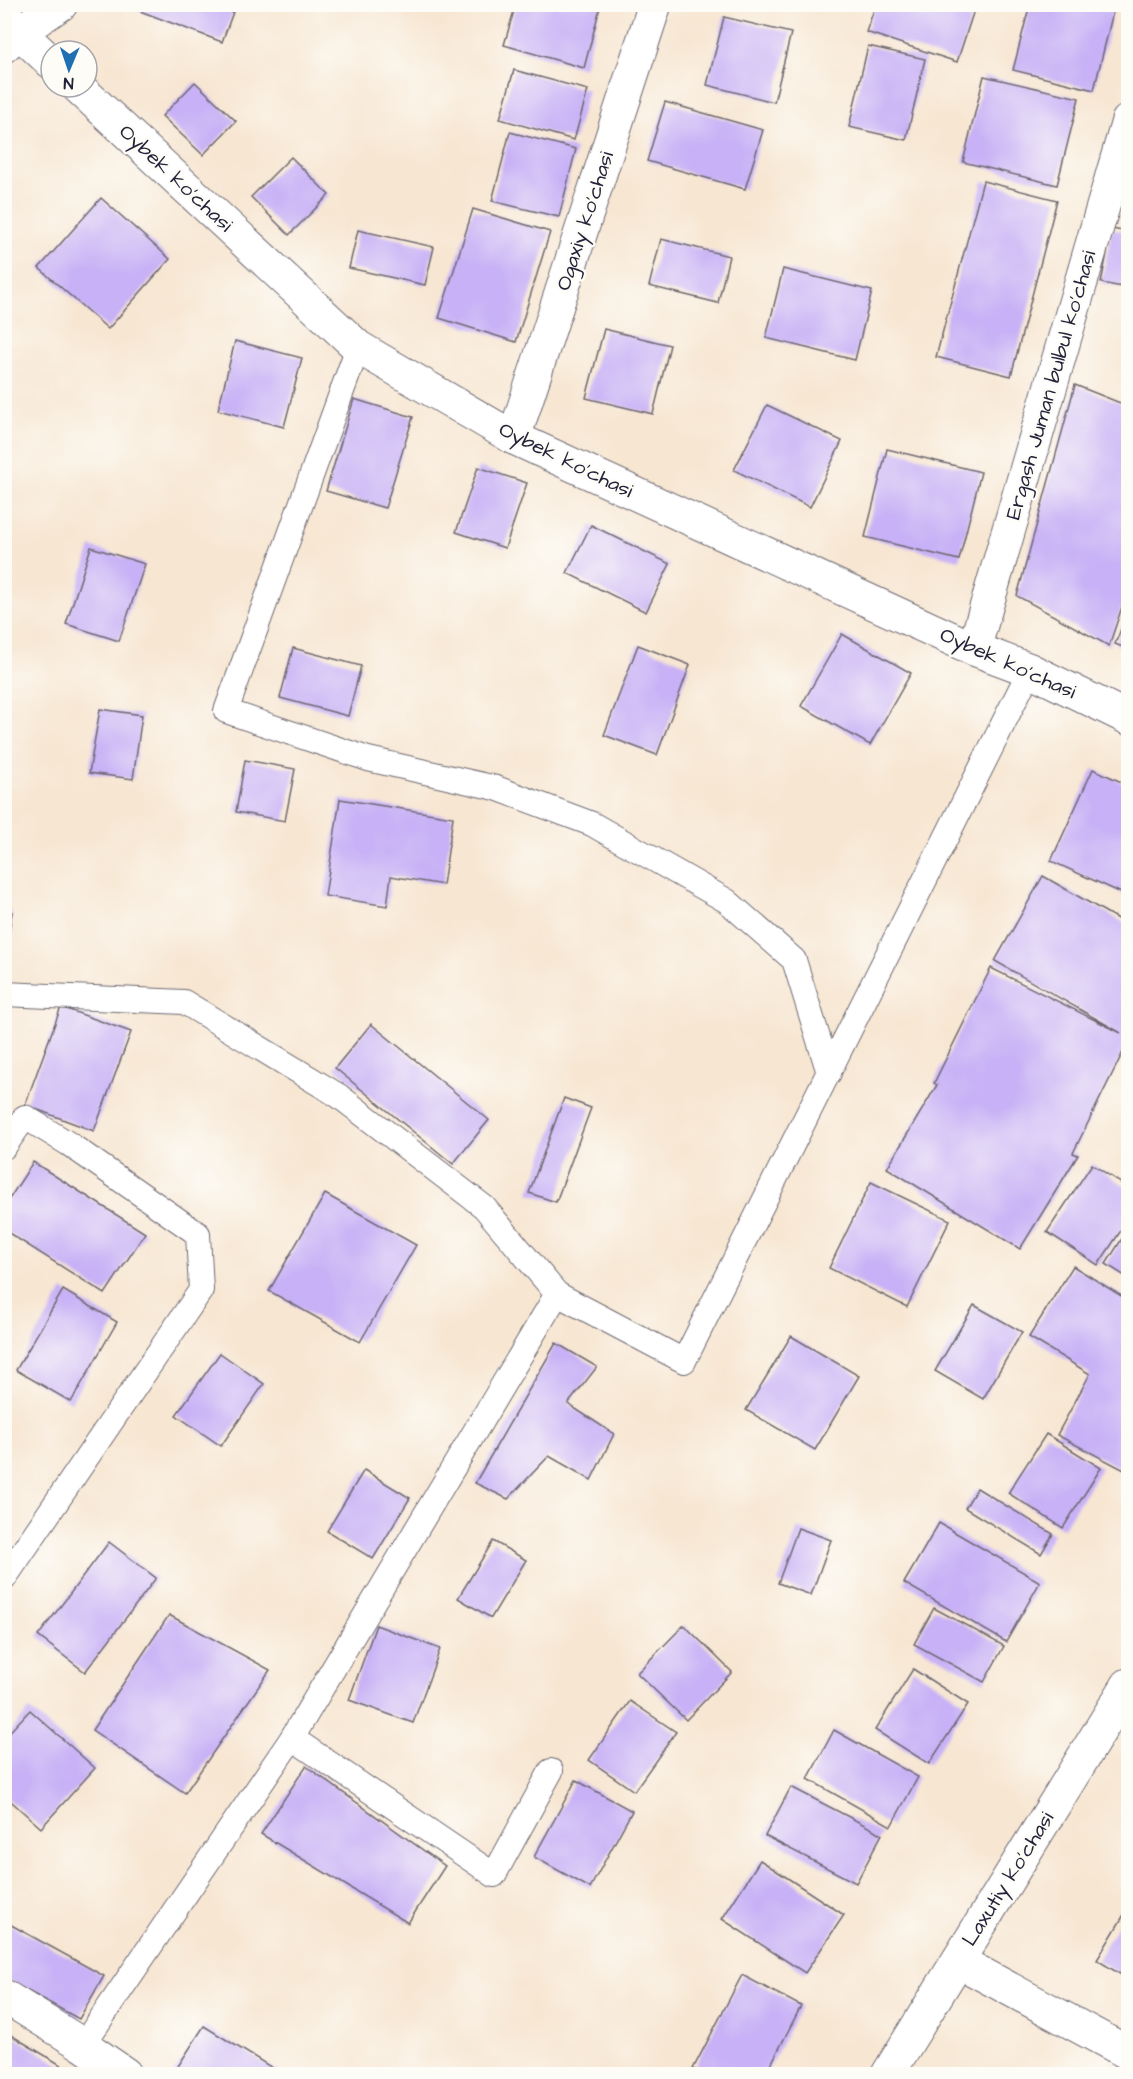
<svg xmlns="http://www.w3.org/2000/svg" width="1133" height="2079" font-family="'Architects Daughter',sans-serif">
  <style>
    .building { fill: #c8b1f6 }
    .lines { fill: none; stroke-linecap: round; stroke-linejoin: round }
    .lane-casing { stroke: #6d6770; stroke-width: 26 }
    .street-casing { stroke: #6d6770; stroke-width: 35 }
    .secondary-casing { stroke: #6d6770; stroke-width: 35 }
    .lane { stroke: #fff; stroke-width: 24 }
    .street { stroke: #fff; stroke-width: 33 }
    .secondary { stroke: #fff; stroke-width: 33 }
    .labels { text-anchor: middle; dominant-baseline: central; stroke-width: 5; stroke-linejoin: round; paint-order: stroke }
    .street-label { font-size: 21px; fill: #22223b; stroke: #fdfcf7 }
  </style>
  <rect width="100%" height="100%" fill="#fdfcf7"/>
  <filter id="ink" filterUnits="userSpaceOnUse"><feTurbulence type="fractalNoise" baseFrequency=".0167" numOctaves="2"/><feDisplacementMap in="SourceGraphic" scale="12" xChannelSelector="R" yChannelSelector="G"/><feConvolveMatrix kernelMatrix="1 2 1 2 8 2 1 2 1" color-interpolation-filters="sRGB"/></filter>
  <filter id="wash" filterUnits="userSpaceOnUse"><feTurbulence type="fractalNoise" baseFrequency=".008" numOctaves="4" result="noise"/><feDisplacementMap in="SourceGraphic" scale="24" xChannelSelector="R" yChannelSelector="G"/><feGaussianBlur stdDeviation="1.35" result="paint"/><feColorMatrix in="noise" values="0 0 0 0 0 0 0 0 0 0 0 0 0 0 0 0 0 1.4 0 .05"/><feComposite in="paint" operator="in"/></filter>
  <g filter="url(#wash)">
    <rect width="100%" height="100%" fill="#f7e6d2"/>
    <g id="blocks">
      <g class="building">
        <polygon points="143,4 236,4 222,42 140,11"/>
        <polygon points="516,4 601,4 584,68 504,45"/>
        <polygon points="876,4 976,4 957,62 866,32"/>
        <polygon points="1030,4 1085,4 1113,12 1094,90 1013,70"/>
        <polygon points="724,17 791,33 774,102 707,85"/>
        <polygon points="868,46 925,59 906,140 849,127"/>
        <polygon points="514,70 588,90 574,140 500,119"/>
        <polygon points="984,76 1079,98 1057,185 963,162"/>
        <polygon points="195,82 236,121 203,155 162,116"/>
        <polygon points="665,102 763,130 745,189 647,161"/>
        <polygon points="510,132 576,149 559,217 492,201"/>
        <polygon points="291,157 329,195 289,235 251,197"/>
        <polygon points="983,181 1057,200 1011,376 936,357"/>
        <polygon points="101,198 170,259 108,329 39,268"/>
        <polygon points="473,209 550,232 516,342 439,318"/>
        <polygon points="1112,229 1128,232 1128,288 1101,283"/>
        <polygon points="358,230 434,247 425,285 349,268"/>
        <polygon points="661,239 729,256 718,303 649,286"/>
        <polygon points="783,269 872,291 855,360 766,338"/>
        <polygon points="604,329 670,345 653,414 586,398"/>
        <polygon points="235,341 302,358 284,427 218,410"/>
        <polygon points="1075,385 1128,406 1128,589 1109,646 1017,596"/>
        <polygon points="354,399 413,417 385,508 326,491"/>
        <polygon points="767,405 842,441 810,507 734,470"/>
        <polygon points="887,449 981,472 959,560 865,537"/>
        <polygon points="478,467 527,483 505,548 456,532"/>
        <polygon points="591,525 670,564 646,612 567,573"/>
        <polygon points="91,547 145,564 119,641 66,624"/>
        <polygon points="1128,612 1128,649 1115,644"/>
        <polygon points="842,634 911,673 870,745 801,706"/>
        <polygon points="638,645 690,665 657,755 604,735"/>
        <polygon points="293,648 361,666 348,716 280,698"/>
        <polygon points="100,709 142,715 133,779 89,773"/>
        <polygon points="245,760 295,769 285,821 236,812"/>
        <polygon points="1093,769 1128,785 1128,896 1051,861"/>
        <polygon points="340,799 453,817 443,885 391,876 387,906 325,896"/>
        <polygon points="1043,876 1128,925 1128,1042 1073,1153 1078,1155 1020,1249 887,1168 937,1085 934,1083 991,968 1121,1033 995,961"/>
        <polygon points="4,911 12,912 6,954 4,954"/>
        <polygon points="61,1007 131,1032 94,1131 25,1105"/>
        <polygon points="371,1024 489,1120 453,1164 335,1068"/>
        <polygon points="564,1098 591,1108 556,1202 529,1193"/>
        <polygon points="33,1162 145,1233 105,1294 4,1230 4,1207"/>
        <polygon points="1092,1164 1128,1188 1128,1220 1098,1265 1047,1232"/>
        <polygon points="871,1182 950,1220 907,1307 829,1268"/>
        <polygon points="325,1194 416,1245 360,1342 269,1291"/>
        <polygon points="1128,1229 1128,1278 1106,1264"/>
        <polygon points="1073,1266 1128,1300 1128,1472 1057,1435 1090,1374 1029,1337"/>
        <polygon points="63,1290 117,1322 71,1402 16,1370"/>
        <polygon points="974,1305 1022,1332 983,1399 935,1371"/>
        <polygon points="791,1336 859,1376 815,1450 746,1410"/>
        <polygon points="556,1343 597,1367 568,1404 614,1434 591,1480 549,1456 508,1499 475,1483"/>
        <polygon points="220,1353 264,1384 221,1446 176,1415"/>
        <polygon points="1046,1434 1101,1468 1063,1528 1008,1493"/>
        <polygon points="364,1470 410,1498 373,1559 327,1531"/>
        <polygon points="977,1488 1053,1534 1041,1554 965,1508"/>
        <polygon points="939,1523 1040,1582 1006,1642 904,1583"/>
        <polygon points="798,1528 831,1540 811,1595 778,1583"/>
        <polygon points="493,1541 526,1560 491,1618 458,1598"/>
        <polygon points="109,1542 156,1578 85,1672 38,1636"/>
        <polygon points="934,1608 1004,1646 984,1682 914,1644"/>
        <polygon points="169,1615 270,1670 185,1793 92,1730"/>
        <polygon points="376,1625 440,1649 413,1723 349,1700"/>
        <polygon points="684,1625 732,1672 686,1720 637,1673"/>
        <polygon points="913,1669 968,1704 929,1764 875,1730"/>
        <polygon points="630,1701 676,1732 634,1791 589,1760"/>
        <polygon points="30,1710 95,1768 41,1828 4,1795 4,1738"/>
        <polygon points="834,1730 918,1777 891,1826 808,1779"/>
        <polygon points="306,1766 445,1866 408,1923 261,1834"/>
        <polygon points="576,1780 632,1811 590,1888 534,1857"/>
        <polygon points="791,1787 882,1834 856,1883 765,1836"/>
        <polygon points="760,1860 844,1915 805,1973 722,1919"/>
        <polygon points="1128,1908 1128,1979 1097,1960"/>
        <polygon points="4,1921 104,1976 79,2019 4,1978"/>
        <polygon points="742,1975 801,2006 766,2074 703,2074 693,2069"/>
        <polygon points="204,2026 282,2074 173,2074"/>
        <polygon points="4,2031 76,2074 4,2074"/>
      </g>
    </g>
  </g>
  <g filter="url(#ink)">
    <use href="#blocks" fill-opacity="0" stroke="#6d6770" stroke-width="1.5"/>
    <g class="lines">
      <g class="lane-casing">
        <g id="lane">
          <polyline points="358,347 226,711 368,759 496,788 592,824 727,901 794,960 829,1073"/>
          <polyline points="4,994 184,1002 339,1096 484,1207 557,1294"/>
          <polyline points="4,1147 25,1117 69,1144 198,1234 201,1290 4,1579"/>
          <polyline points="292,1738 494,1875 551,1771"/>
          <polyline points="83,2045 292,1738 557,1294 684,1361 1030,670"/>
        </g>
      </g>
      <g class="street-casing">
        <g id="street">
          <polyline points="4,13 19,32 51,62"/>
          <polyline points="4,46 19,32 61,4"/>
          <polyline points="78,87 358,347 514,438 974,649 1030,670 1128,718"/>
          <polyline points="514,438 655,4"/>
          <polyline points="974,649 1128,121"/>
          <polyline points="958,1961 1128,2053"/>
          <polyline points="4,1996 83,2045 125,2074"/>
        </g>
      </g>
      <g class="secondary-casing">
        <polyline id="secondary" points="888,2074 1128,1685"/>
      </g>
      <use href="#lane" class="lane"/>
      <use href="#street" class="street"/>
      <use href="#secondary" class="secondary"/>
    </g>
  </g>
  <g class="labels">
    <g class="street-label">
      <text transform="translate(176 178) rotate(43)">Oybek ko'chasi</text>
      <text transform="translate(585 221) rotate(-72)">Ogaxiy ko'chasi</text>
      <text transform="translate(1051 385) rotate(-74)">Ergash Juman bulbul ko'chasi</text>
      <text transform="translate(566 460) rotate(26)">Oybek ko'chasi</text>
      <text transform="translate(1008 663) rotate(24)">Oybek ko'chasi</text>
      <text transform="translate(1008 1879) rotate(-58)">Laxutiy ko'chasi</text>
    </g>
  </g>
  <rect width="1133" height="2079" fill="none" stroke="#fdfcf7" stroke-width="24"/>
  <g transform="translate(69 69) rotate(182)"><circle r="28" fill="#fdfcf7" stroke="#a5a5ac" stroke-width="1.5"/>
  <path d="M0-4.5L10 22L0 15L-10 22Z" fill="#1f6fb2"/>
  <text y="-9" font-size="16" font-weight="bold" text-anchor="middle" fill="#22223b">N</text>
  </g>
</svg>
